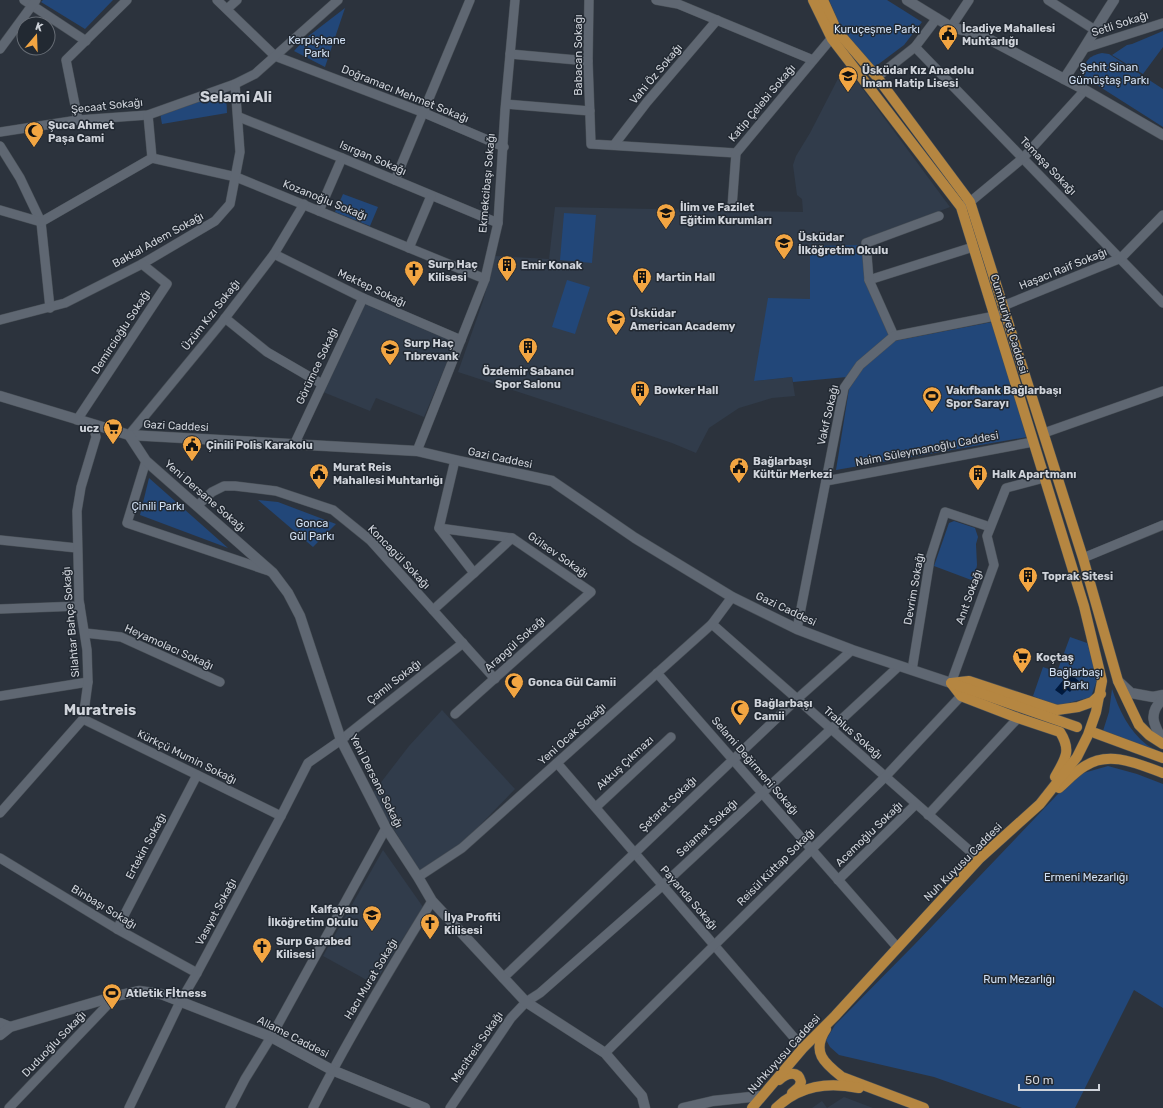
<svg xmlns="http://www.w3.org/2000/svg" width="1163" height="1108" font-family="Rubik,sans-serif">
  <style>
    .built { fill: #313c4b }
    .green { fill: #224779 }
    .water { fill: #00193d }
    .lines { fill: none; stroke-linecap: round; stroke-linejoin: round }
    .street-casing { stroke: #484f56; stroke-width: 10 }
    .secondary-casing { stroke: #484f56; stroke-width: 11 }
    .primary-casing { stroke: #484f56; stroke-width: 11 }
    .street { stroke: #5f6772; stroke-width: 9 }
    .secondary { stroke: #5f6772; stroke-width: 10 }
    .primary { stroke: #b58641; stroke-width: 10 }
    .labels { text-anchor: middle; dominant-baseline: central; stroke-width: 3; stroke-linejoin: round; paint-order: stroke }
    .street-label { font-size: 11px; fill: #cfd3da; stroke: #222932 }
    .poi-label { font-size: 11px; font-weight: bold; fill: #cfd3da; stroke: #222932; text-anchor: start }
    .park-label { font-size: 11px; fill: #d1e0f4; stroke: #222932 }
    .district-label { font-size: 15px; font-weight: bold; fill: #cfd3da; stroke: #222932 }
  </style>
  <rect width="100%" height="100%" fill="#2c333d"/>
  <g class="built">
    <polygon points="845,65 950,207 863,241 863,245 810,246 810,299 754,381 792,377 795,396 772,398 739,408 709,428 696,453 672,443 613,423 458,372 483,301 495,256 549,259 555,207 803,212 802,199 797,195 793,165 796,156 810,133"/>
    <polygon points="365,302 456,341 424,417 376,398 370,411 323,392"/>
    <polygon points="442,710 515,789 460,846 420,872 372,794 409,746"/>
    <polygon points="383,850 423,907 374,984 323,956"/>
    <polygon points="844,1097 873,1108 812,1108 822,1101 827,1108"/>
  </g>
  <g class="green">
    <polygon points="43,0 113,0 85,29 41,2"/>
    <polygon points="829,0 887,0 922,22 904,45 872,69 843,33"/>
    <polygon points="345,8 325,67 294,51 306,38"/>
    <polygon points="1163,31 1163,47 1143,74 1112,55 1127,45 1132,44"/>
    <path d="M1102 53 1109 54 1163 89V127L1086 78 1083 74C1083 62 1090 55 1102 53Z"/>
    <polygon points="226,91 227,113 162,124 160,113"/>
    <polygon points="343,194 378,207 370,226 335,212"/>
    <polygon points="564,213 596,215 592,263 560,260"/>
    <polygon points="863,245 891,335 847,377 793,382 792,377 754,381 768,298 810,299 810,246"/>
    <polygon points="567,280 590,287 575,334 552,327"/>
    <polygon points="992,322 1027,437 836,470 849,389 863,368 894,341"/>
    <polygon points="149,478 228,548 140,515"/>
    <polygon points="258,500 278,502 336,524 313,547"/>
    <polygon points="954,521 975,528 978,537 976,544 977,565 974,581 934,566 949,523"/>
    <polygon points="1070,637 1087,643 1098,677 1091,697 1057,706 1033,696 1043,667 1057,672"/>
    <path d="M1112 689C1119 710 1129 731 1147 745 1152 748 1158 751 1163 754L1102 734 1109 712Z"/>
    <polygon points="1108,766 1137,774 1163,784 1163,1008 1134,990 1075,1108 1022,1108 934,1077 839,1055 830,1047 826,1040 835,1025 914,945 1057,795 1080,774"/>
  </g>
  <polygon class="water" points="1069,673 1079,681 1070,692 1067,690 1062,695 1055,690"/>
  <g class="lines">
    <g class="street-casing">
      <g id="street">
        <polyline points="24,0 86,41"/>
        <polyline points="217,0 275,56 422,112 504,147"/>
        <polyline points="589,0 588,61 591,144 736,153 835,34"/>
        <polyline points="656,0 678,4 813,60"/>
        <polyline points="1048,0 1095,30"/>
        <polyline points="227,9 237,0"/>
        <polyline points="951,27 969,0"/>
        <polyline points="915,47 1163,303"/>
        <polyline points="1085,48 1163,23"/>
        <polyline points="0,49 36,0"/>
        <polyline points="510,54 588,61"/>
        <polyline points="877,77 915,47 937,18"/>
        <polyline points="506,104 590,111"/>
        <polyline points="239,117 342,158 498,223"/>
        <polyline points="78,120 66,60 127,0"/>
        <polyline points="0,132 78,120 148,115 235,84 255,74 338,0"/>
        <polyline points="614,145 647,102 717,20"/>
        <polyline points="0,146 20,178 41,222 50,308"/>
        <polyline points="152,158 236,177 485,279"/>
        <polyline points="395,180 470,0"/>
        <polyline points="965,205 970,202 1023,158 1085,90"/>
        <polyline points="732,207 736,153"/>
        <polyline points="0,210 41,222 152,158 148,115"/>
        <polyline points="319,211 342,158"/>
        <polyline points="409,248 431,196"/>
        <polyline points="274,254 363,298 461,340"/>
        <polyline points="869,280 973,247"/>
        <polyline points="1003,306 1121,258 1163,215"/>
        <polyline points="225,318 267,352 322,384"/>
        <polyline points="0,320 65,303 142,264 215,221 230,204 240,152 235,84"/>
        <polyline points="894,336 869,280 866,243 939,216"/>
        <polyline points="77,420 167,284 142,264"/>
        <polyline points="1044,433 1163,391"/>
        <polyline points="129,435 222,322 274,254 304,204"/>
        <polyline points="294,445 363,298"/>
        <polyline points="417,451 485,279 498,223 505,110 515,0"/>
        <polyline points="146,461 127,523 272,572"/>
        <polyline points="826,481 1033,442"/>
        <polyline points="197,506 212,492 224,486 235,486 276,491 333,510 370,540 495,679"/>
        <polyline points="439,528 512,538 591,592 455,714"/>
        <polyline points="0,540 77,548"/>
        <polyline points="1083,558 1163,525"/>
        <polyline points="474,573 512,538"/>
        <polyline points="0,609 80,606"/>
        <polyline points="433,610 474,573 439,528 455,460"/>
        <polyline points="712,624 979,859"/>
        <polyline points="797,629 844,388 860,365 894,336 1000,315"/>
        <polyline points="85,633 121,637 220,682"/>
        <polyline points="912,670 930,559 945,512 990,527"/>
        <polyline points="657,673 897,947"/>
        <polyline points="951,683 994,565 987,536 1006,488 1044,478"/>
        <polyline points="0,696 88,682"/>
        <polyline points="83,719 281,816"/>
        <polyline points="557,763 803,1048"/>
        <polyline points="596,807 671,737"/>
        <polyline points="0,813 83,719 88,682 87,650 79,600 77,511 81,487 96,437 93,425"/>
        <polyline points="928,815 1018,718"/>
        <polyline points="0,858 117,929 197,973"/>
        <polyline points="418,877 462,848 712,624 732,597"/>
        <polyline points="838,880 916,804"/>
        <polyline points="117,929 197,775"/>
        <polyline points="503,978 797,699 852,650"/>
        <polyline points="605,1053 885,777 961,696"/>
        <polyline points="9,1108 116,996"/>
        <polyline points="129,1108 180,1002 197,973 281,816 308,763 341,740 463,643"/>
        <polyline points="230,1108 245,1079 271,1037 386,828"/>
        <path d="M313 1108C349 1037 390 969 432 901"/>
        <polyline points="450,1108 511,1018 526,1002 540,993 663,885 899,666"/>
      </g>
    </g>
    <g class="secondary-casing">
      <g id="secondary">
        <polyline points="907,0 951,27 981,35 1085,90 1163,135"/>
        <path d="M1064 79C1082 53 1097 26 1114 0"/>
        <polyline points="0,396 129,435 417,451 455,460 552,481 635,538 732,597 797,629 852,650 951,683"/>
        <polyline points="129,435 146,461 273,573 288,593 300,616 341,740 386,828 418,877 432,901 526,1002 605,1053 642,1096 645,1108"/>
        <polyline points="1118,681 1131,693 1153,697 1163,695"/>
        <path d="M1163 699C1147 714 1154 725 1163 741"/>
        <polyline points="0,1023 10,1027"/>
        <polyline points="0,1035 10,1027 116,996 139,991 161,994 271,1037 332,1070 425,1108"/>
        <polyline points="683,1108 713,1101 760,1096"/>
      </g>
    </g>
    <g class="primary-casing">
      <g id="primary">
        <polyline points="823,0 837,31 877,77 970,202 1083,558 1118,681 1139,725 1149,735 1163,744"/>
        <path d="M951 683 961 696 1018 718 1060 732C1072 751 1065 759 1055 777"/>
        <polyline points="951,683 969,681 1057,710 1078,707 1092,702 1101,694"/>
        <polyline points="954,684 1077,727"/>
        <polyline points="1095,733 1163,758"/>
        <path d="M1059 788C1067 781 1075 772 1085 766 1110 750 1138 764 1163 773"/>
        <path d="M826 1029C811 1052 824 1063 842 1077L924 1108"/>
        <path d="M779 1080C787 1073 798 1070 801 1082L799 1087 792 1093"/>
        <polyline points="752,1108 803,1048 835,1016 979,859 1040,804 1077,757 1088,735 1096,712 1102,681 1084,606 961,207 832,39 813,0"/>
        <path d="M776 1108C800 1085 828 1082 859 1088"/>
      </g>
    </g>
    <use href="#street" class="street"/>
    <use href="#secondary" class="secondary"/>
    <use href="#primary" class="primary"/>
  </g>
  <defs>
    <g id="civic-pin" transform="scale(1)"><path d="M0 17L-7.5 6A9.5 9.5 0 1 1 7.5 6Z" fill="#f2a542" stroke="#222932"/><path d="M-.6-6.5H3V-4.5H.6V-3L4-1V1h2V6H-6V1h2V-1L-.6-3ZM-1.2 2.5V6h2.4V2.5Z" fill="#111"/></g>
    <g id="school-pin" transform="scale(1)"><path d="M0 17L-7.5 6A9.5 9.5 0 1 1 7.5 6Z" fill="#f2a542" stroke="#222932"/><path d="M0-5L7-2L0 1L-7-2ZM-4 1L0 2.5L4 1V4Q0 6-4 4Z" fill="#111"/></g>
    <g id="mosque-pin" transform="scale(1)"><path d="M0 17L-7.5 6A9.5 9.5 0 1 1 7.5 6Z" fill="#f2a542" stroke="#222932"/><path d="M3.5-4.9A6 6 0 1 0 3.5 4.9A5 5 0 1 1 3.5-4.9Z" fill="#111"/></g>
    <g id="building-pin" transform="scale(1)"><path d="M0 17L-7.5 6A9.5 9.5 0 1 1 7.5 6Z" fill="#f2a542" stroke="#222932"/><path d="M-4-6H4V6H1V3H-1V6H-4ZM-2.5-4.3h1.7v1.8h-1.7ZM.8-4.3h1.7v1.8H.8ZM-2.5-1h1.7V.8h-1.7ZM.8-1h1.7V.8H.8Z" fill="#111"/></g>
    <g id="church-pin" transform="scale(1)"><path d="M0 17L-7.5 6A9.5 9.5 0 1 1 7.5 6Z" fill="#f2a542" stroke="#222932"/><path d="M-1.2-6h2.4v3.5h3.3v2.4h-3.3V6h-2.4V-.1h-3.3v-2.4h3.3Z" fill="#111"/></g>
    <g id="stadium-pin" transform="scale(1)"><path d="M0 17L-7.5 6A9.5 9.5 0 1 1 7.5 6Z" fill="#f2a542" stroke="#222932"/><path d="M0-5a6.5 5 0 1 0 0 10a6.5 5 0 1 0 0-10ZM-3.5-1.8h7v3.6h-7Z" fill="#111"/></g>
    <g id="supermarket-pin" transform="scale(1)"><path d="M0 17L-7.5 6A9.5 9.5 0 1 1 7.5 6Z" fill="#f2a542" stroke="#222932"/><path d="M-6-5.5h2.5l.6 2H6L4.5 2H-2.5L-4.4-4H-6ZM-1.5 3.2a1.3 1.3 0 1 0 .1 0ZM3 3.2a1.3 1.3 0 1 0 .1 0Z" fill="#111"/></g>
  </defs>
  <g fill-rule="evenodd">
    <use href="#civic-pin" x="948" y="34"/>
    <use href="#school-pin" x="848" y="76"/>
    <use href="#mosque-pin" x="34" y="131"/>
    <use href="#school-pin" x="666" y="213"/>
    <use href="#school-pin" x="784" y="243"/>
    <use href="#building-pin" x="507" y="265"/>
    <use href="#church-pin" x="414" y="270"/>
    <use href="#building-pin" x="642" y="277"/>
    <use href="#school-pin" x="616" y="319"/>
    <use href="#building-pin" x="528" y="347"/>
    <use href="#school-pin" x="390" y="349"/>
    <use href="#building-pin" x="640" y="390"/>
    <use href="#stadium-pin" x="932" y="396"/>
    <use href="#supermarket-pin" x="113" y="428"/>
    <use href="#civic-pin" x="192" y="445"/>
    <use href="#civic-pin" x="739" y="467"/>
    <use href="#civic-pin" x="319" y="473"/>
    <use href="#building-pin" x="978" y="474"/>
    <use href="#building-pin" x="1028" y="576"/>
    <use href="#supermarket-pin" x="1022" y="657"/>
    <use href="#mosque-pin" x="514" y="682"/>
    <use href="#mosque-pin" x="740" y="709"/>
    <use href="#school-pin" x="372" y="915"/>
    <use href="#church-pin" x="430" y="923"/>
    <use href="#church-pin" x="262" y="947"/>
    <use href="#stadium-pin" x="112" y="993"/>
  </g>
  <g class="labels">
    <g class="street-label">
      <text transform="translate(1120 24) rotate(-18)">Setli Sokağı</text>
      <text transform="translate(578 55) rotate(-90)">Babacan Sokağı</text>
      <text transform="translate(656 74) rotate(-50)">Vahi Öz Sokağı</text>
      <text transform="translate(405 94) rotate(22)">Doğramacı Mehmet Sokağı</text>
      <text transform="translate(762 103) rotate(-50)">Katip Çelebi Sokağı</text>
      <text transform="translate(107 106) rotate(-6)">Şecaat Sokağı</text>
      <text transform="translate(373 158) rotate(23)">Isırgan Sokağı</text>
      <text transform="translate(1048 166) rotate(46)">Temaşa Sokağı</text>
      <text transform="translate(487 183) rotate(-85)">Ekmekcibaşı Sokağı</text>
      <text transform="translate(325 200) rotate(22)">Kozanoğlu Sokağı</text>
      <text transform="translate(158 240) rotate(-29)">Bakkal Adem Sokağı</text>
      <text transform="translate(1063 269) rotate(-22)">Haşacı Raif Sokağı</text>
      <text transform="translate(372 288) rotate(25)">Mektep Sokağı</text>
      <text transform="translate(211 315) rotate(-52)">Üzüm Kızı Sokağı</text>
      <text transform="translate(1009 324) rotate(73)">Cumhuriyet Caddesi</text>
      <text transform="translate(121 332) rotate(-57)">Demircioğlu Sokağı</text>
      <text transform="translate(317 366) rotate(-65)">Görümce Sokağı</text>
      <text transform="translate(828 415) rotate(-77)">Vakıf Sokağı</text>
      <text transform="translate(176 426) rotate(3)">Gazi Caddesi</text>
      <text transform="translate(927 449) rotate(-11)">Naim Süleymanoğlu Caddesi</text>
      <text transform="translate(500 458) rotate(12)">Gazi Caddesi</text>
      <text transform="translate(205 496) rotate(41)">Yeni Dersane Sokağı</text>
      <text transform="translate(558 555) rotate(35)">Gülsev Sokağı</text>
      <text transform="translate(399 557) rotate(46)">Koncagül Sokağı</text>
      <text transform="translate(914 589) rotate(-80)">Devrim Sokağı</text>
      <text transform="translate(969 597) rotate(-70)">Anıt Sokağı</text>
      <text transform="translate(786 609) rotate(25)">Gazi Caddesi</text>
      <text transform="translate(71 622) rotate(-95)">Silahtar Bahçe Sokağı</text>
      <text transform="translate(515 644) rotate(-42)">Arapgül Sokağı</text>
      <text transform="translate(169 647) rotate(24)">Heyamolacı Sokağı</text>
      <text transform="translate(394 682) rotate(-38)">Çamlı Sokağı</text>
      <text transform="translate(853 733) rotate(41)">Trablus Sokağı</text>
      <text transform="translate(572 734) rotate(-42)">Yeni Ocak Sokağı</text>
      <text transform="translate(187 757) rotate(26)">Kürkçü Mumin Sokağı</text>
      <text transform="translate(625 763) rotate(-43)">Akkuş Çıkmazı</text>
      <text transform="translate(755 766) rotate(49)">Selami Değirmeni Sokağı</text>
      <text transform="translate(376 781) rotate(63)">Yeni Dersane Sokağı</text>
      <text transform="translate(668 804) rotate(-44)">Şetaret Sokağı</text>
      <text transform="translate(707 828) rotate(-43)">Selamet Sokağı</text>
      <text transform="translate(869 834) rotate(-44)">Acemoğlu Sokağı</text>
      <text transform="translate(146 846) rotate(-62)">Ertekin Sokağı</text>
      <text transform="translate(963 862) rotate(-45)">Nuh Kuyusu Caddesi</text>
      <text transform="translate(776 867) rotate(-45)">Reisül Küttap Sokağı</text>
      <text transform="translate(689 898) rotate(49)">Payanda Sokağı</text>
      <text transform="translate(104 907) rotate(31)">Binbaşı Sokağı</text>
      <text transform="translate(216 912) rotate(-62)">Vasıyet Sokağı</text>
      <text transform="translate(371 979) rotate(-59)">Hacı Murat Sokağı</text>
      <text transform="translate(293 1037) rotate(27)">Allame Caddesi</text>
      <text transform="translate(54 1044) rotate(-46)">Duduoğlu Sokağı</text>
      <text transform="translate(477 1047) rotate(-56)">Mecitreis Sokağı</text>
      <text transform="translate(784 1054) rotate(-48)">Nuhkuyusu Caddesi</text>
    </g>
    <g class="poi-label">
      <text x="962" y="28">İcadiye Mahallesi<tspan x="962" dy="13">Muhtarlığı</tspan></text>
      <text x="862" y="70">Üsküdar Kız Anadolu<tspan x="862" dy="13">İmam Hatip Lisesi</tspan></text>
      <text x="48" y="125">Şuca Ahmet<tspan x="48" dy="13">Paşa Cami</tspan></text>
      <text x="680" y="207">İlim ve Fazilet<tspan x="680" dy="13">Eğitim Kurumları</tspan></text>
      <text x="798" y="237">Üsküdar<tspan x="798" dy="13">İlköğretim Okulu</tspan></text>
      <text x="428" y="264">Surp Haç<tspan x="428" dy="13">Kilisesi</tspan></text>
      <text x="521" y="265">Emir Konak</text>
      <text x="656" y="277">Martin Hall</text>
      <text x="630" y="313">Üsküdar<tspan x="630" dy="13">American Academy</tspan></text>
      <text x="404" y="343">Surp Haç<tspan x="404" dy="13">Tıbrevank</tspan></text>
      <text x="528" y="371" text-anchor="middle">Özdemir Sabancı<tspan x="528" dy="13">Spor Salonu</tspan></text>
      <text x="654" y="390">Bowker Hall</text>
      <text x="946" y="390">Vakıfbank Bağlarbaşı<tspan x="946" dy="13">Spor Sarayı</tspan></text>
      <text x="99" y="428" text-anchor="end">ucz</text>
      <text x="206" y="445">Çinili Polis Karakolu</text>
      <text x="753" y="461">Bağlarbaşı<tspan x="753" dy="13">Kültür Merkezi</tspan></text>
      <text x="333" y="467">Murat Reis<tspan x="333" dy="13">Mahallesi Muhtarlığı</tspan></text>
      <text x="992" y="474">Halk Apartmanı</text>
      <text x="1042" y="576">Toprak Sitesi</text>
      <text x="1036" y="657">Koçtaş</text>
      <text x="528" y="682">Gonca Gül Camii</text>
      <text x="754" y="703">Bağlarbaşı<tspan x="754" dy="13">Camii</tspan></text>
      <text x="358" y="909" text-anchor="end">Kalfayan<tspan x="358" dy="13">İlköğretim Okulu</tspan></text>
      <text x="444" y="917">İlya Profiti<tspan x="444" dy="13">Kilisesi</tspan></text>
      <text x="276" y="941">Surp Garabed<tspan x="276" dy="13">Kilisesi</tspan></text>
      <text x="126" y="993">Atletik Fİtness</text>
    </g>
    <g class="park-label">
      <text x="877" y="29">Kuruçeşme Parkı</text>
      <text x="317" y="40">Kerpiçhane<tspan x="317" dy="13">Parkı</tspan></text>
      <text x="1109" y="67">Şehit Sinan<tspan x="1109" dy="13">Gümüştaş Parkı</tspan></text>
      <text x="158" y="506">Çinili Parkı</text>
      <text x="312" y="523">Gonca<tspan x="312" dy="13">Gül Parkı</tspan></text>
      <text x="1076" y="672">Bağlarbaşı<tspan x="1076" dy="13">Parkı</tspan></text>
      <text x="1086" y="877">Ermeni Mezarlığı</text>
      <text x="1019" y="979">Rum Mezarlığı</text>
    </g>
    <g class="district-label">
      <text x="236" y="97">Selami Ali</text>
      <text x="100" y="710">Muratreis</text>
    </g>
  </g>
  <g transform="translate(36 36) rotate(19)"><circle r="19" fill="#222932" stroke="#676d75"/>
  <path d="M0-3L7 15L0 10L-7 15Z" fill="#f2a542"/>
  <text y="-6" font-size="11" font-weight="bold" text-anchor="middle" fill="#cfd3da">K</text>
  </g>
  <path d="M1019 1084v6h80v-6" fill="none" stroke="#cfd3da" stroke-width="2"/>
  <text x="1025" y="1084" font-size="12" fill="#cfd3da" stroke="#222932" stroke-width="3" paint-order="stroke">50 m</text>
</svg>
